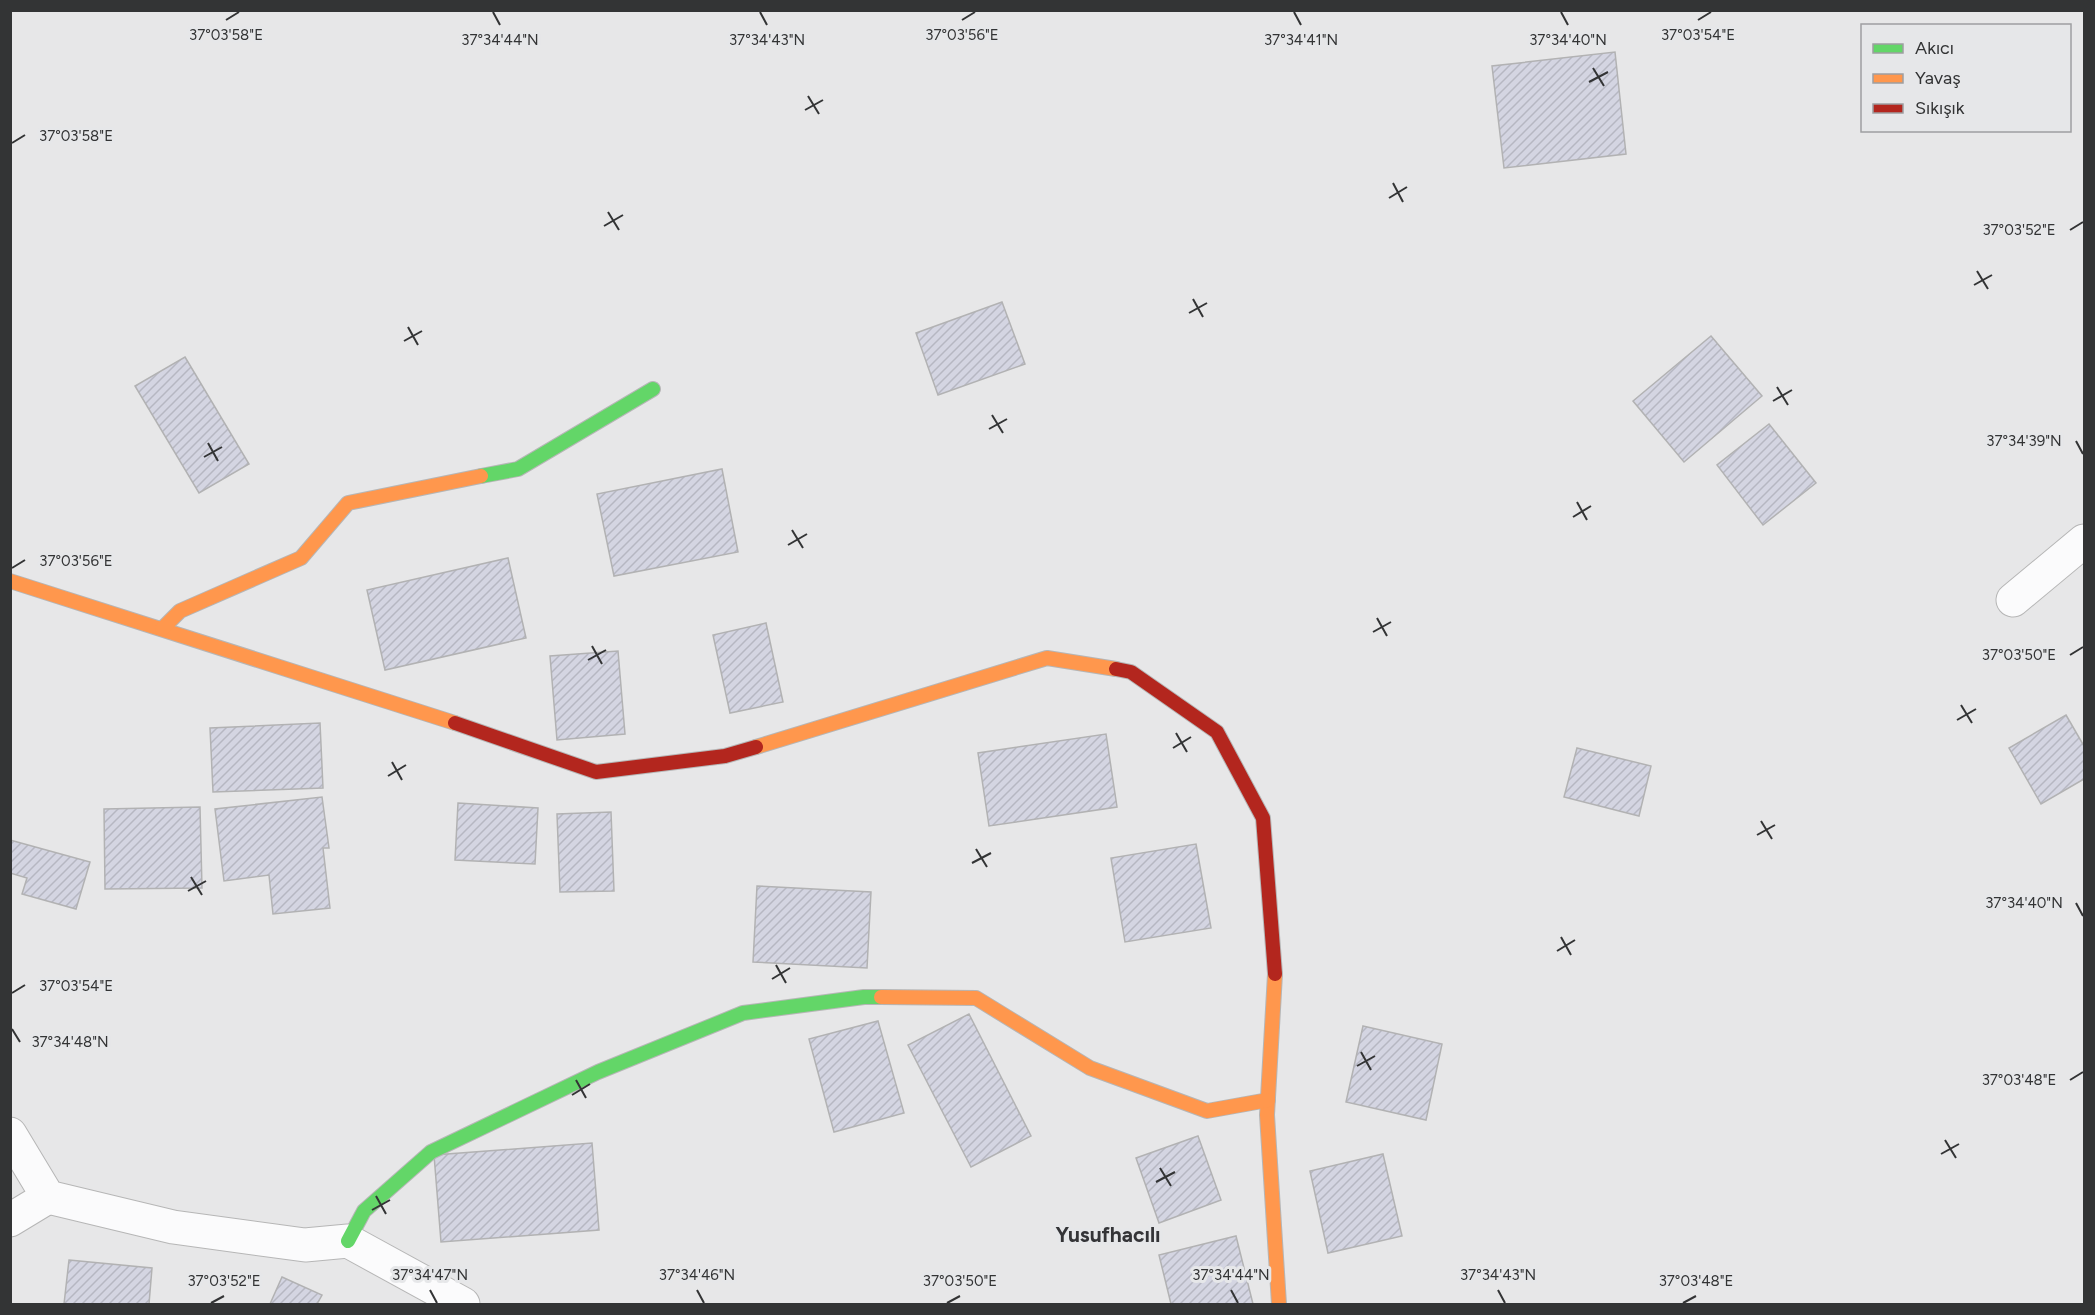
<svg xmlns="http://www.w3.org/2000/svg" width="2095" height="1315" font-family="Figtree,sans-serif">
  <style>
    .building { fill: url(#building-hatch); stroke: #b2b2b3; stroke-width: 1.5 }
    .lines { fill: none; stroke-linecap: round; stroke-linejoin: round }
    .street-casing { stroke: #b6b6b6; stroke-width: 35 }
    .fast-casing { stroke: #b6b6b6; stroke-width: 16 }
    .slow-casing { stroke: #b6b6b6; stroke-width: 16 }
    .jam-casing { stroke: #b6b6b6; stroke-width: 16 }
    .street { stroke: #fbfbfc; stroke-width: 33 }
    .fast { stroke: #63d668; stroke-width: 14 }
    .slow { stroke: #ff974d; stroke-width: 14 }
    .jam { stroke: #b3261e; stroke-width: 14 }
    .ticks { fill: none; stroke: #333435; stroke-width: 2 }
    .labels { text-anchor: middle; dominant-baseline: central; stroke-width: 6; stroke-linejoin: round; paint-order: stroke }
    .quarter-label { font-size: 21px; font-weight: bold; fill: #343437; stroke: #e6e7e9 }
    .ticks-label { font-size: 15px; text-anchor: middle; fill: #333435; stroke: #e6e7e9; stroke-width: 6; stroke-linejoin: round; paint-order: stroke }
  </style>
  <defs>
    <pattern id="building-hatch" width="6" height="6" patternUnits="userSpaceOnUse" patternTransform="scale(1.5)"><rect width="6" height="6" fill="#d4d5e2"/><path d="M-1 1l2-2M0 6l6-6M5 7l2-2" fill="none" stroke="#b6b7c2"/></pattern>
  </defs>
  <rect width="100%" height="100%" fill="#e7e7e8"/>
  <g class="building">
    <polygon points="1615,52 1626,154 1504,168 1492,66"/>
    <polygon points="1002,302 1025,364 938,395 916,333"/>
    <polygon points="1711,336 1762,396 1684,462 1633,401"/>
    <polygon points="185,357 249,464 199,493 135,386"/>
    <polygon points="1769,424 1816,483 1763,525 1717,465"/>
    <polygon points="722,469 738,552 614,576 597,494"/>
    <polygon points="508,558 526,638 385,670 367,590"/>
    <polygon points="766,623 783,702 730,713 713,635"/>
    <polygon points="618,651 625,734 557,740 550,656"/>
    <polygon points="2066,715 2084,746 2084,779 2041,804 2009,748"/>
    <polygon points="320,723 323,788 213,792 210,728"/>
    <polygon points="1106,734 1117,807 989,826 978,753"/>
    <polygon points="1577,748 1651,766 1639,816 1564,797"/>
    <polygon points="322,797 329,848 323,848 330,908 273,914 269,875 224,881 215,809"/>
    <polygon points="458,803 538,808 535,864 455,860"/>
    <polygon points="200,807 202,888 105,889 104,809"/>
    <polygon points="611,812 614,891 560,892 557,814"/>
    <polygon points="10,840 90,862 76,909 22,894 27,878 10,873"/>
    <polygon points="1196,844 1211,928 1125,942 1111,858"/>
    <polygon points="757,886 871,892 867,968 753,962"/>
    <polygon points="969,1014 1031,1136 971,1167 908,1045"/>
    <polygon points="878,1021 904,1113 834,1132 809,1039"/>
    <polygon points="1363,1026 1442,1044 1426,1120 1346,1102"/>
    <polygon points="1198,1136 1221,1200 1159,1223 1136,1158"/>
    <polygon points="592,1143 599,1230 441,1242 434,1155"/>
    <polygon points="1383,1154 1402,1236 1328,1253 1310,1171"/>
    <polygon points="1236,1236 1253,1304 1171,1304 1159,1255"/>
    <polygon points="69,1260 152,1268 149,1304 156,1304 64,1304"/>
    <polygon points="282,1277 322,1295 317,1304 270,1304"/>
  </g>
  <g class="lines">
    <g class="street-casing">
      <g id="street">
        <polyline points="2013,600 2084,541"/>
        <polyline points="10,1134 48,1197 173,1227 305,1245 348,1241 463,1304"/>
        <polyline points="10,1220 48,1197"/>
      </g>
    </g>
    <g class="fast-casing">
      <g id="fast">
        <polyline points="481,476 518,469 653,389"/>
        <polyline points="348,1241 364,1211 431,1152 598,1072 743,1013 864,997 881,997"/>
      </g>
    </g>
    <g class="slow-casing">
      <g id="slow">
        <polyline points="10,581 455,723"/>
        <polyline points="162,629 180,611 301,558 348,503 481,476"/>
        <polyline points="756,747 1047,658 1116,669"/>
        <polyline points="1275,974 1267,1115 1279,1304"/>
        <polyline points="881,997 976,998 1090,1068 1207,1111 1268,1100"/>
      </g>
    </g>
    <g class="jam-casing">
      <g id="jam">
        <polyline points="1116,669 1131,672 1217,732 1263,818 1275,974"/>
        <polyline points="455,723 596,772 725,756 756,747"/>
      </g>
    </g>
    <use href="#street" class="street"/>
    <use href="#fast" class="fast"/>
    <use href="#slow" class="slow"/>
    <use href="#jam" class="jam"/>
  </g>
  <path class="ticks" d="M493 12 500 25M760 12 767 25M1294 12 1301 25M1561 12 1568 25M226 20 239 12M962 20 975 12M1698 20 1711 12M1593 68 1604 86M1589 82 1608 72M808 96 819 114M805 110 823 100M12 143 25 135M1393 183 1403 202M1389 198 1407 187M608 212 619 230M604 226 623 215M2070 230 2083 222M1977 271 1988 289M1974 285 1992 275M1193 299 1203 317M1189 313 1207 303M408 327 418 345M404 341 422 331M1777 387 1788 405M1773 401 1792 390M992 415 1003 433M989 429 1007 419M2076 441 2083 454M208 443 218 461M204 457 222 447M1577 502 1587 520M1573 517 1591 506M792 530 803 548M788 545 807 534M12 568 25 560M1377 618 1387 636M1373 632 1391 622M592 646 602 664M2070 655 2083 647M588 660 606 650M1961 705 1972 723M1957 720 1976 709M1176 733 1187 752M1173 748 1191 737M392 762 402 780M388 776 406 765M1761 821 1772 839M1757 835 1775 825M976 849 987 867M972 863 991 853M191 877 202 895M188 891 206 881M2076 903 2083 916M1561 937 1571 955M1557 951 1575 940M776 965 786 983M772 979 790 968M12 993 25 985M12 1029 20 1042M1361 1052 1371 1070M1357 1066 1375 1056M576 1080 586 1098M2070 1080 2083 1072M572 1095 590 1084M1945 1140 1956 1158M1941 1154 1959 1144M1160 1168 1171 1186M1156 1182 1175 1172M376 1196 386 1214M372 1210 390 1200M430 1290 437 1303M697 1290 704 1303M1231 1290 1238 1303M1498 1290 1505 1303M211 1303 224 1296M947 1303 960 1296M1683 1303 1696 1296"/>
  <g class="labels">
    <g class="quarter-label">
      <text x="1108" y="1234">Yusufhacılı</text>
    </g>
  </g>
  <g class="ticks-label">
    <text x="226" y="40">37°03'58"E</text>
    <text x="962" y="40">37°03'56"E</text>
    <text x="1698" y="40">37°03'54"E</text>
    <text x="500" y="45">37°34'44"N</text>
    <text x="767" y="45">37°34'43"N</text>
    <text x="1301" y="45">37°34'41"N</text>
    <text x="1568" y="45">37°34'40"N</text>
    <text x="76" y="141">37°03'58"E</text>
    <text x="2019" y="235">37°03'52"E</text>
    <text x="2024" y="446">37°34'39"N</text>
    <text x="76" y="566">37°03'56"E</text>
    <text x="2019" y="660">37°03'50"E</text>
    <text x="2024" y="908">37°34'40"N</text>
    <text x="76" y="991">37°03'54"E</text>
    <text x="70" y="1047">37°34'48"N</text>
    <text x="2019" y="1085">37°03'48"E</text>
    <text x="430" y="1280">37°34'47"N</text>
    <text x="697" y="1280">37°34'46"N</text>
    <text x="1231" y="1280">37°34'44"N</text>
    <text x="1498" y="1280">37°34'43"N</text>
    <text x="224" y="1286">37°03'52"E</text>
    <text x="960" y="1286">37°03'50"E</text>
    <text x="1696" y="1286">37°03'48"E</text>
  </g>
  <rect width="2095" height="1315" fill="none" stroke="#333435" stroke-width="24"/>
  <rect x="1861" y="24" width="210" height="108" fill="#e6e7e9" stroke="#9e9fa1" stroke-width="1.5"/>
  <rect x="1873" y="44" width="30" height="9" fill="#63d668" stroke="#9e9fa1" stroke-width="1.5"/>
  <text x="1915" y="54" font-size="18" fill="#333435">Akıcı</text>
  <rect x="1873" y="74" width="30" height="9" fill="#ff974d" stroke="#9e9fa1" stroke-width="1.5"/>
  <text x="1915" y="84" font-size="18" fill="#333435">Yavaş</text>
  <rect x="1873" y="104" width="30" height="9" fill="#b3261e" stroke="#9e9fa1" stroke-width="1.5"/>
  <text x="1915" y="114" font-size="18" fill="#333435">Sıkışık</text>
</svg>
